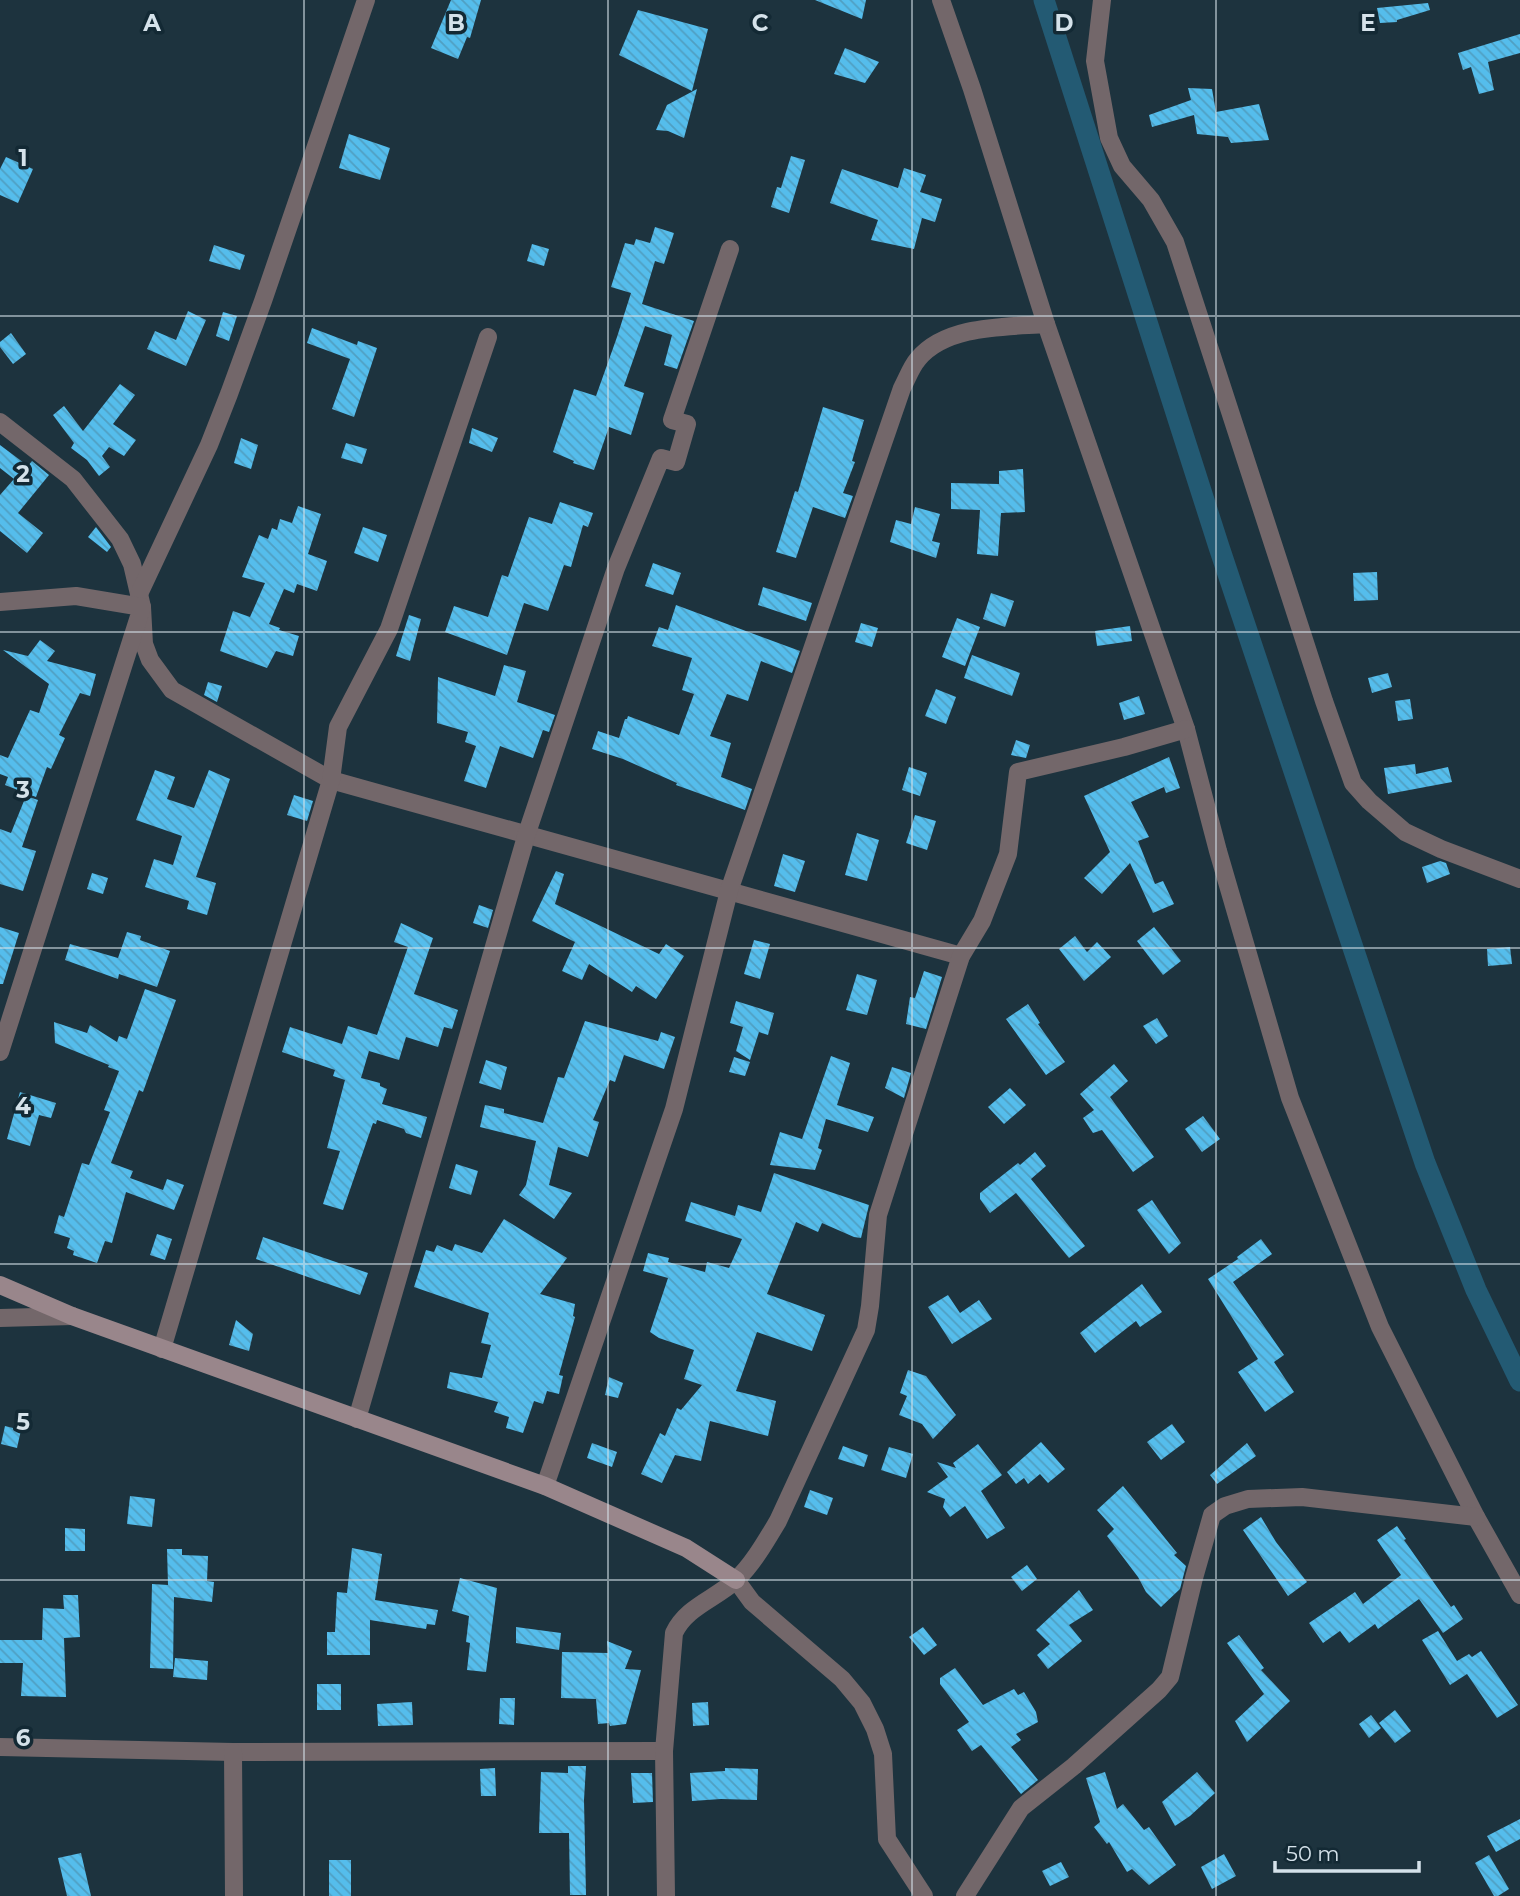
<svg xmlns="http://www.w3.org/2000/svg" width="1520" height="1896" font-family="Montserrat,sans-serif">
  <style>
    .lines { fill: none; stroke-linecap: round; stroke-linejoin: round }
    .canal { stroke: #235a73; stroke-width: 21 }
    .building { fill: url(#building-back-hatch) }
    .street { stroke: #73676a; stroke-width: 18 }
    .secondary { stroke: #99868b; stroke-width: 18 }
    .grid { fill: none; stroke: #d5e2ea; stroke-width: 2; stroke-opacity: 0.55 }
    .grid-label { font-size: 23px; text-anchor: middle; font-weight: bold; fill: #d5e2ea; stroke: #132934; stroke-width: 7; stroke-linejoin: round; paint-order: stroke }
  </style>
  <defs>
    <pattern id="building-back-hatch" width="6" height="6" patternUnits="userSpaceOnUse" patternTransform="scale(1.75)"><rect width="6" height="6" fill="#55bdec"/><path d="M-1 5l2 2M0 0l6 6M5-1l2 2" fill="none" stroke="#509fc2"/></pattern>
  </defs>
  <rect width="100%" height="100%" fill="#1d333e"/>
  <g class="lines">
    <polyline class="canal" points="1044,0 1219,547 1425,1163 1476,1290 1520,1381"/>
  </g>
  <g class="building">
    <polygon points="451,0 481,0 470,38 467,37 458,59 431,48"/>
    <polygon points="815,0 866,0 862,19"/>
    <polygon points="1428,3 1430,10 1397,20 1397,22 1380,23 1377,8"/>
    <polygon points="638,10 708,29 692,91 619,55"/>
    <polygon points="1520,34 1520,53 1488,62 1494,90 1479,94 1471,67 1463,70 1458,53"/>
    <polygon points="845,48 879,62 865,83 834,74"/>
    <polygon points="1188,88 1212,89 1216,112 1259,104 1269,140 1231,143 1228,137 1197,134 1194,115 1152,127 1149,115 1191,100"/>
    <polygon points="697,89 684,138 668,131 656,130 667,105"/>
    <polygon points="349,134 390,148 380,180 339,168"/>
    <polygon points="791,156 805,160 789,213 771,207 777,187 781,188"/>
    <polygon points="6,157 33,169 18,203 0,195 0,169"/>
    <polygon points="904,168 926,175 920,192 942,199 935,222 922,218 914,249 871,240 878,220 830,203 842,169 898,188"/>
    <polygon points="655,227 674,233 664,264 655,261 642,304 694,321 677,369 664,365 672,335 645,326 624,386 644,393 631,435 609,427 594,470 573,463 574,461 553,452 574,389 596,396 617,337 631,293 611,287 625,243 634,245 636,239 650,243"/>
    <polygon points="532,244 549,249 544,266 527,261"/>
    <polygon points="214,245 245,255 240,270 209,261"/>
    <polygon points="188,311 206,320 186,366 147,349 155,331 176,340"/>
    <polygon points="223,312 237,316 229,341 216,336"/>
    <polygon points="312,328 357,345 358,341 377,348 354,417 332,409 350,359 307,343"/>
    <polygon points="11,333 26,354 13,364 0,347 0,342"/>
    <polygon points="120,384 135,395 113,424 136,440 124,456 109,447 102,456 110,467 99,476 87,460 71,448 74,443 53,415 64,406 83,431"/>
    <polygon points="823,407 864,420 852,461 855,462 843,493 853,496 845,518 813,507 796,558 776,552 795,491 798,492"/>
    <polygon points="472,428 498,438 492,452 469,443"/>
    <polygon points="241,438 258,445 251,469 234,463"/>
    <polygon points="346,443 367,449 362,464 341,458"/>
    <polygon points="0,445 28,466 32,461 49,475 18,513 43,533 27,553 0,531 0,495 14,479 0,468"/>
    <polygon points="1023,469 1025,512 1001,513 998,556 977,554 980,510 951,509 951,483 999,484 999,471"/>
    <polygon points="560,502 593,513 588,527 583,525 571,567 564,565 548,611 524,603 507,655 445,632 454,606 488,617 502,575 508,577 529,517 552,524"/>
    <polygon points="298,506 321,514 308,554 327,561 317,591 297,584 294,593 284,589 269,624 280,628 279,630 299,636 293,656 276,651 267,668 220,651 233,611 250,617 265,583 242,577 259,535 268,539 272,528 277,530 280,519 292,523"/>
    <polygon points="915,507 940,514 932,541 940,543 936,558 890,542 896,520 911,524"/>
    <polygon points="96,527 111,547 107,552 88,537"/>
    <polygon points="363,527 387,535 378,562 354,553"/>
    <polygon points="653,563 681,573 673,595 645,586"/>
    <polygon points="1377,572 1378,600 1354,601 1353,573"/>
    <polygon points="763,587 812,603 806,621 758,605"/>
    <polygon points="991,593 1014,601 1005,627 983,619"/>
    <polygon points="676,605 800,651 792,673 761,661 748,701 727,694 710,736 731,743 721,777 752,789 745,810 676,785 677,783 623,759 592,749 598,731 619,738 625,719 627,719 628,716 679,735 694,694 682,690 692,658 652,646 659,627 668,630"/>
    <polygon points="409,615 421,619 410,661 396,656"/>
    <polygon points="957,618 980,627 965,666 942,657"/>
    <polygon points="861,623 878,628 872,647 855,642"/>
    <polygon points="1130,626 1132,641 1097,646 1095,631"/>
    <polygon points="40,640 55,651 47,661 96,674 90,696 80,693 59,735 65,738 51,769 47,767 36,797 5,785 8,777 0,774 0,755 8,758 30,710 39,713 49,684 3,650 28,656"/>
    <polygon points="972,655 1020,673 1012,696 964,678"/>
    <polygon points="504,665 526,671 517,702 555,715 549,732 543,730 533,758 500,746 486,788 464,781 476,746 465,742 468,732 437,723 438,677 495,696"/>
    <polygon points="1388,673 1392,687 1372,693 1368,678"/>
    <polygon points="208,682 222,686 217,702 204,695"/>
    <polygon points="936,689 956,697 946,724 925,716"/>
    <polygon points="1139,696 1145,714 1124,720 1119,703"/>
    <polygon points="1410,699 1413,719 1398,721 1395,701"/>
    <polygon points="1016,740 1030,745 1026,758 1011,755"/>
    <polygon points="1169,757 1180,788 1166,793 1164,787 1131,802 1149,837 1138,841 1155,884 1163,881 1174,904 1153,913 1130,863 1102,894 1084,878 1110,852 1084,796"/>
    <polygon points="1415,764 1416,774 1448,767 1452,782 1388,794 1384,768"/>
    <polygon points="909,767 927,773 920,796 902,790"/>
    <polygon points="155,770 175,777 167,799 194,808 209,770 230,779 196,877 216,883 207,915 187,909 189,901 145,887 154,859 173,865 182,836 136,820"/>
    <polygon points="294,795 313,801 307,821 287,815"/>
    <polygon points="26,796 38,800 22,847 36,851 23,891 0,884 0,829 11,833"/>
    <polygon points="915,815 936,821 927,850 906,843"/>
    <polygon points="857,833 879,840 867,881 845,875"/>
    <polygon points="783,854 805,861 795,892 774,886"/>
    <polygon points="1440,861 1446,863 1450,874 1427,883 1422,867"/>
    <polygon points="556,871 564,874 555,904 659,954 666,944 684,956 656,999 636,986 632,992 589,964 582,980 562,971 575,942 532,921"/>
    <polygon points="92,873 108,878 103,894 87,889"/>
    <polygon points="479,905 493,910 488,928 473,923"/>
    <polygon points="401,923 433,938 414,994 458,1010 452,1029 444,1027 438,1047 406,1037 399,1060 369,1051 361,1078 380,1083 380,1086 387,1089 382,1104 427,1117 421,1138 406,1133 404,1129 377,1120 376,1124 373,1123 343,1210 323,1204 340,1151 327,1148 345,1080 333,1076 335,1070 282,1052 290,1027 342,1044 348,1026 377,1035 408,947 394,942"/>
    <polygon points="0,927 19,933 3,984 0,984"/>
    <polygon points="1154,927 1181,961 1163,975 1137,941"/>
    <polygon points="127,932 141,936 140,940 170,951 157,987 119,974 118,979 65,960 70,944 118,958"/>
    <polygon points="1075,936 1087,952 1097,942 1111,957 1084,981 1059,949"/>
    <polygon points="754,940 770,944 760,979 744,974"/>
    <polygon points="1510,947 1512,964 1488,966 1487,949"/>
    <polygon points="924,971 942,977 926,1029 906,1024 910,997 915,998"/>
    <polygon points="857,974 877,980 867,1015 846,1010"/>
    <polygon points="145,989 176,1000 143,1092 139,1090 111,1163 133,1171 130,1178 163,1190 167,1179 184,1185 174,1210 126,1192 112,1243 105,1241 97,1263 73,1255 74,1251 67,1248 70,1238 54,1233 59,1215 64,1217 82,1163 89,1165 110,1112 104,1110 119,1071 108,1067 109,1065 55,1043 54,1022 87,1033 90,1025 117,1042 119,1036 127,1039"/>
    <polygon points="736,1001 774,1013 768,1035 759,1032 750,1060 736,1051 743,1027 730,1023"/>
    <polygon points="1028,1004 1040,1023 1038,1024 1065,1062 1046,1075 1006,1019"/>
    <polygon points="1157,1018 1168,1036 1156,1044 1143,1026"/>
    <polygon points="585,1021 658,1041 661,1032 675,1037 664,1069 624,1055 615,1082 610,1080 593,1120 599,1122 588,1157 558,1147 549,1185 572,1193 554,1219 519,1195 526,1185 536,1141 480,1127 485,1105 504,1109 504,1113 543,1123 558,1077 564,1078"/>
    <polygon points="831,1056 850,1063 837,1105 874,1117 868,1132 826,1119 818,1148 822,1150 815,1170 770,1165 780,1132 802,1139"/>
    <polygon points="734,1057 750,1062 745,1076 729,1072"/>
    <polygon points="486,1060 507,1067 501,1090 479,1083"/>
    <polygon points="1114,1064 1128,1081 1110,1097 1154,1157 1133,1172 1102,1130 1093,1133 1083,1118 1094,1110 1080,1094"/>
    <polygon points="892,1067 911,1073 904,1098 885,1088"/>
    <polygon points="1010,1088 1026,1105 1004,1124 988,1107"/>
    <polygon points="20,1092 56,1103 51,1118 39,1115 30,1146 7,1139"/>
    <polygon points="1203,1116 1220,1139 1202,1152 1185,1129"/>
    <polygon points="1035,1152 1046,1166 1031,1179 1085,1246 1069,1258 1016,1193 990,1213 980,1199 980,1193 1018,1163 1020,1165"/>
    <polygon points="456,1164 478,1171 471,1195 449,1188"/>
    <polygon points="774,1173 869,1205 861,1238 854,1237 822,1223 818,1232 796,1222 767,1294 825,1315 812,1351 757,1332 736,1391 776,1401 768,1436 710,1421 701,1461 675,1455 662,1483 641,1474 660,1433 665,1436 677,1408 681,1410 702,1385 684,1379 694,1350 659,1338 650,1332 668,1278 643,1271 648,1253 669,1258 668,1262 705,1272 707,1262 729,1268 742,1239 685,1221 691,1202 735,1216 738,1205 761,1212"/>
    <polygon points="1152,1200 1181,1243 1169,1254 1137,1210"/>
    <polygon points="504,1219 567,1258 540,1294 575,1304 573,1316 575,1317 559,1375 563,1376 559,1394 547,1391 543,1404 534,1401 523,1433 506,1428 509,1417 494,1412 498,1402 447,1388 450,1372 482,1378 491,1345 481,1343 489,1313 414,1287 426,1250 434,1252 437,1245 452,1251 455,1244 482,1253"/>
    <polygon points="157,1234 172,1239 165,1260 150,1255"/>
    <polygon points="263,1237 368,1273 360,1295 256,1259"/>
    <polygon points="1261,1239 1272,1254 1233,1282 1284,1355 1274,1362 1294,1392 1265,1412 1238,1372 1258,1359 1208,1279 1238,1259 1237,1257"/>
    <polygon points="1142,1284 1162,1312 1140,1327 1136,1321 1095,1353 1080,1333"/>
    <polygon points="948,1295 960,1313 979,1300 992,1319 952,1344 928,1307"/>
    <polygon points="236,1320 253,1334 249,1351 229,1345"/>
    <polygon points="908,1370 926,1376 956,1415 933,1439 922,1424 899,1415 907,1396 900,1393"/>
    <polygon points="609,1377 623,1383 618,1398 605,1395"/>
    <polygon points="1172,1424 1185,1442 1161,1460 1147,1442"/>
    <polygon points="5,1426 21,1430 17,1448 1,1444"/>
    <polygon points="1041,1442 1065,1469 1048,1483 1040,1474 1028,1484 1024,1478 1016,1484 1007,1472"/>
    <polygon points="592,1443 617,1452 612,1467 587,1458"/>
    <polygon points="1247,1443 1256,1456 1217,1484 1210,1475"/>
    <polygon points="978,1444 1002,1475 981,1491 1005,1528 987,1539 965,1506 950,1517 943,1507 945,1499 927,1492 948,1477 937,1462 956,1468 953,1463"/>
    <polygon points="843,1446 868,1455 864,1467 838,1459"/>
    <polygon points="889,1447 913,1454 906,1478 881,1470"/>
    <polygon points="1123,1486 1177,1553 1174,1555 1186,1566 1180,1589 1161,1607 1146,1592 1138,1577 1107,1536 1114,1529 1097,1510"/>
    <polygon points="810,1490 833,1498 827,1515 804,1507"/>
    <polygon points="130,1496 155,1499 152,1527 127,1524"/>
    <polygon points="1261,1517 1276,1542 1307,1582 1288,1596 1243,1530"/>
    <polygon points="1397,1526 1406,1539 1404,1540 1451,1607 1454,1605 1463,1619 1443,1633 1419,1599 1378,1629 1375,1624 1349,1643 1340,1631 1323,1643 1309,1623 1355,1592 1363,1604 1401,1575 1377,1540"/>
    <polygon points="65,1528 85,1529 85,1551 65,1551"/>
    <polygon points="352,1548 382,1554 375,1600 438,1610 435,1625 427,1624 426,1629 370,1620 370,1655 327,1655 327,1632 335,1632 337,1592 347,1593"/>
    <polygon points="167,1549 182,1549 182,1555 208,1556 207,1581 214,1582 212,1602 174,1597 173,1669 150,1668 152,1584 168,1585"/>
    <polygon points="1027,1565 1037,1579 1022,1591 1011,1577"/>
    <polygon points="460,1578 497,1588 486,1672 467,1670 470,1643 466,1642 469,1616 452,1611"/>
    <polygon points="1079,1590 1093,1610 1069,1625 1082,1641 1048,1669 1037,1655 1050,1644 1036,1630"/>
    <polygon points="63,1595 78,1595 80,1637 64,1638 66,1697 21,1696 23,1663 0,1663 0,1640 42,1640 43,1608 64,1609"/>
    <polygon points="516,1627 561,1633 559,1650 516,1643"/>
    <polygon points="923,1627 937,1645 924,1655 909,1637"/>
    <polygon points="1438,1631 1457,1661 1469,1654 1472,1657 1481,1651 1518,1705 1497,1718 1467,1674 1450,1685 1422,1640"/>
    <polygon points="1239,1635 1264,1668 1261,1670 1290,1701 1247,1742 1235,1721 1264,1694 1227,1643"/>
    <polygon points="607,1641 632,1651 625,1669 641,1670 626,1724 610,1726 609,1723 598,1724 596,1699 561,1698 562,1652 608,1653"/>
    <polygon points="175,1658 208,1661 207,1680 173,1677"/>
    <polygon points="955,1668 983,1705 1014,1689 1018,1695 1024,1692 1036,1712 1038,1722 1016,1734 1021,1740 1011,1747 1038,1780 1021,1794 981,1745 972,1751 957,1730 969,1722 940,1684 940,1678"/>
    <rect x="317" y="1684" width="24" height="26"/>
    <polygon points="500,1698 515,1698 514,1725 499,1724"/>
    <polygon points="412,1702 413,1725 378,1726 377,1704"/>
    <polygon points="708,1702 709,1725 693,1726 692,1703"/>
    <polygon points="1395,1710 1411,1731 1395,1743 1379,1723"/>
    <polygon points="1371,1715 1381,1728 1369,1738 1359,1724"/>
    <polygon points="568,1766 586,1766 584,1800 586,1895 570,1895 569,1833 539,1833 541,1772 568,1773"/>
    <polygon points="495,1768 496,1796 481,1796 480,1769"/>
    <polygon points="725,1768 758,1769 757,1800 721,1799 692,1801 690,1773 725,1771"/>
    <polygon points="1105,1772 1117,1809 1123,1804 1144,1830 1149,1827 1176,1865 1149,1885 1132,1869 1127,1872 1109,1842 1107,1844 1094,1827 1100,1822 1086,1778"/>
    <polygon points="1197,1772 1215,1793 1190,1816 1175,1826 1162,1802"/>
    <polygon points="631,1773 652,1773 653,1802 633,1803"/>
    <polygon points="1520,1819 1520,1839 1496,1852 1487,1836"/>
    <polygon points="81,1853 91,1896 67,1896 58,1858"/>
    <polygon points="1224,1854 1236,1876 1212,1889 1201,1867"/>
    <polygon points="1489,1855 1509,1889 1498,1896 1494,1896 1475,1863"/>
    <rect x="329" y="1860" width="22" height="36"/>
    <polygon points="1061,1862 1069,1877 1050,1886 1042,1871"/>
  </g>
  <g class="lines">
    <g class="street">
      <polyline points="941,0 972,89 1046,324 1186,729 1218,851 1290,1098 1380,1327 1476,1517 1520,1595"/>
      <polyline points="1102,0 1095,61 1109,138 1122,166 1151,200 1175,242 1324,701 1353,783 1369,801 1405,832 1441,849 1520,879"/>
      <polyline points="0,422 73,479 120,539 132,564 142,607 144,644 150,660 172,690 331,780 961,956"/>
      <polyline points="139,594 209,445 229,394 263,301 366,0"/>
      <polyline points="0,602 76,596 142,607 0,1052"/>
      <polyline points="0,1318 72,1316"/>
      <polyline points="162,1349 331,780 338,727 389,629 488,337"/>
      <polyline points="357,1419 527,833 616,568 661,458 676,462 687,424 672,420 730,249"/>
      <path d="M545 1486 674 1109 729 891 902 388C907 379 911 367 918 359 946 325 1005 327 1046 324"/>
      <polyline points="736,1580 752,1602 842,1679 862,1703 875,1729 883,1754 887,1839 924,1896"/>
      <polyline points="0,1747 233,1752 664,1751"/>
      <polyline points="233,1752 234,1896"/>
      <path d="M666 1896 664 1751 674 1633C686 1607 715 1599 736 1580 753 1564 766 1541 778 1521L866 1330 870 1306 878 1215 961 956 982 921 1008 854 1018 772 1124 747 1186 729"/>
      <polyline points="965,1896 1021,1808 1074,1766 1159,1690 1170,1677 1194,1578 1212,1515 1225,1506 1248,1499 1302,1497 1476,1517"/>
    </g>
    <polyline class="secondary" points="0,1285 72,1316 545,1486 686,1548 736,1580"/>
  </g>
  <path class="grid" d="M304 0V1896M608 0V1896M912 0V1896M1216 0V1896M0 316H1520M0 632H1520M0 948H1520M0 1264H1520M0 1580H1520"/>
  <g class="grid-label">
    <text x="152" y="31">A</text>
    <text x="456" y="31">B</text>
    <text x="760" y="31">C</text>
    <text x="1064" y="31">D</text>
    <text x="1368" y="31">E</text>
    <text x="23" y="166">1</text>
    <text x="23" y="482">2</text>
    <text x="23" y="798">3</text>
    <text x="23" y="1114">4</text>
    <text x="23" y="1430">5</text>
    <text x="23" y="1746">6</text>
  </g>
  <path d="M1275 1861v10h144v-10" fill="none" stroke="#d5e2ea" stroke-width="3.5"/>
  <text x="1286" y="1861" font-size="21" fill="#d5e2ea" stroke="#132934" stroke-width="5" paint-order="stroke">50 m</text>
</svg>
